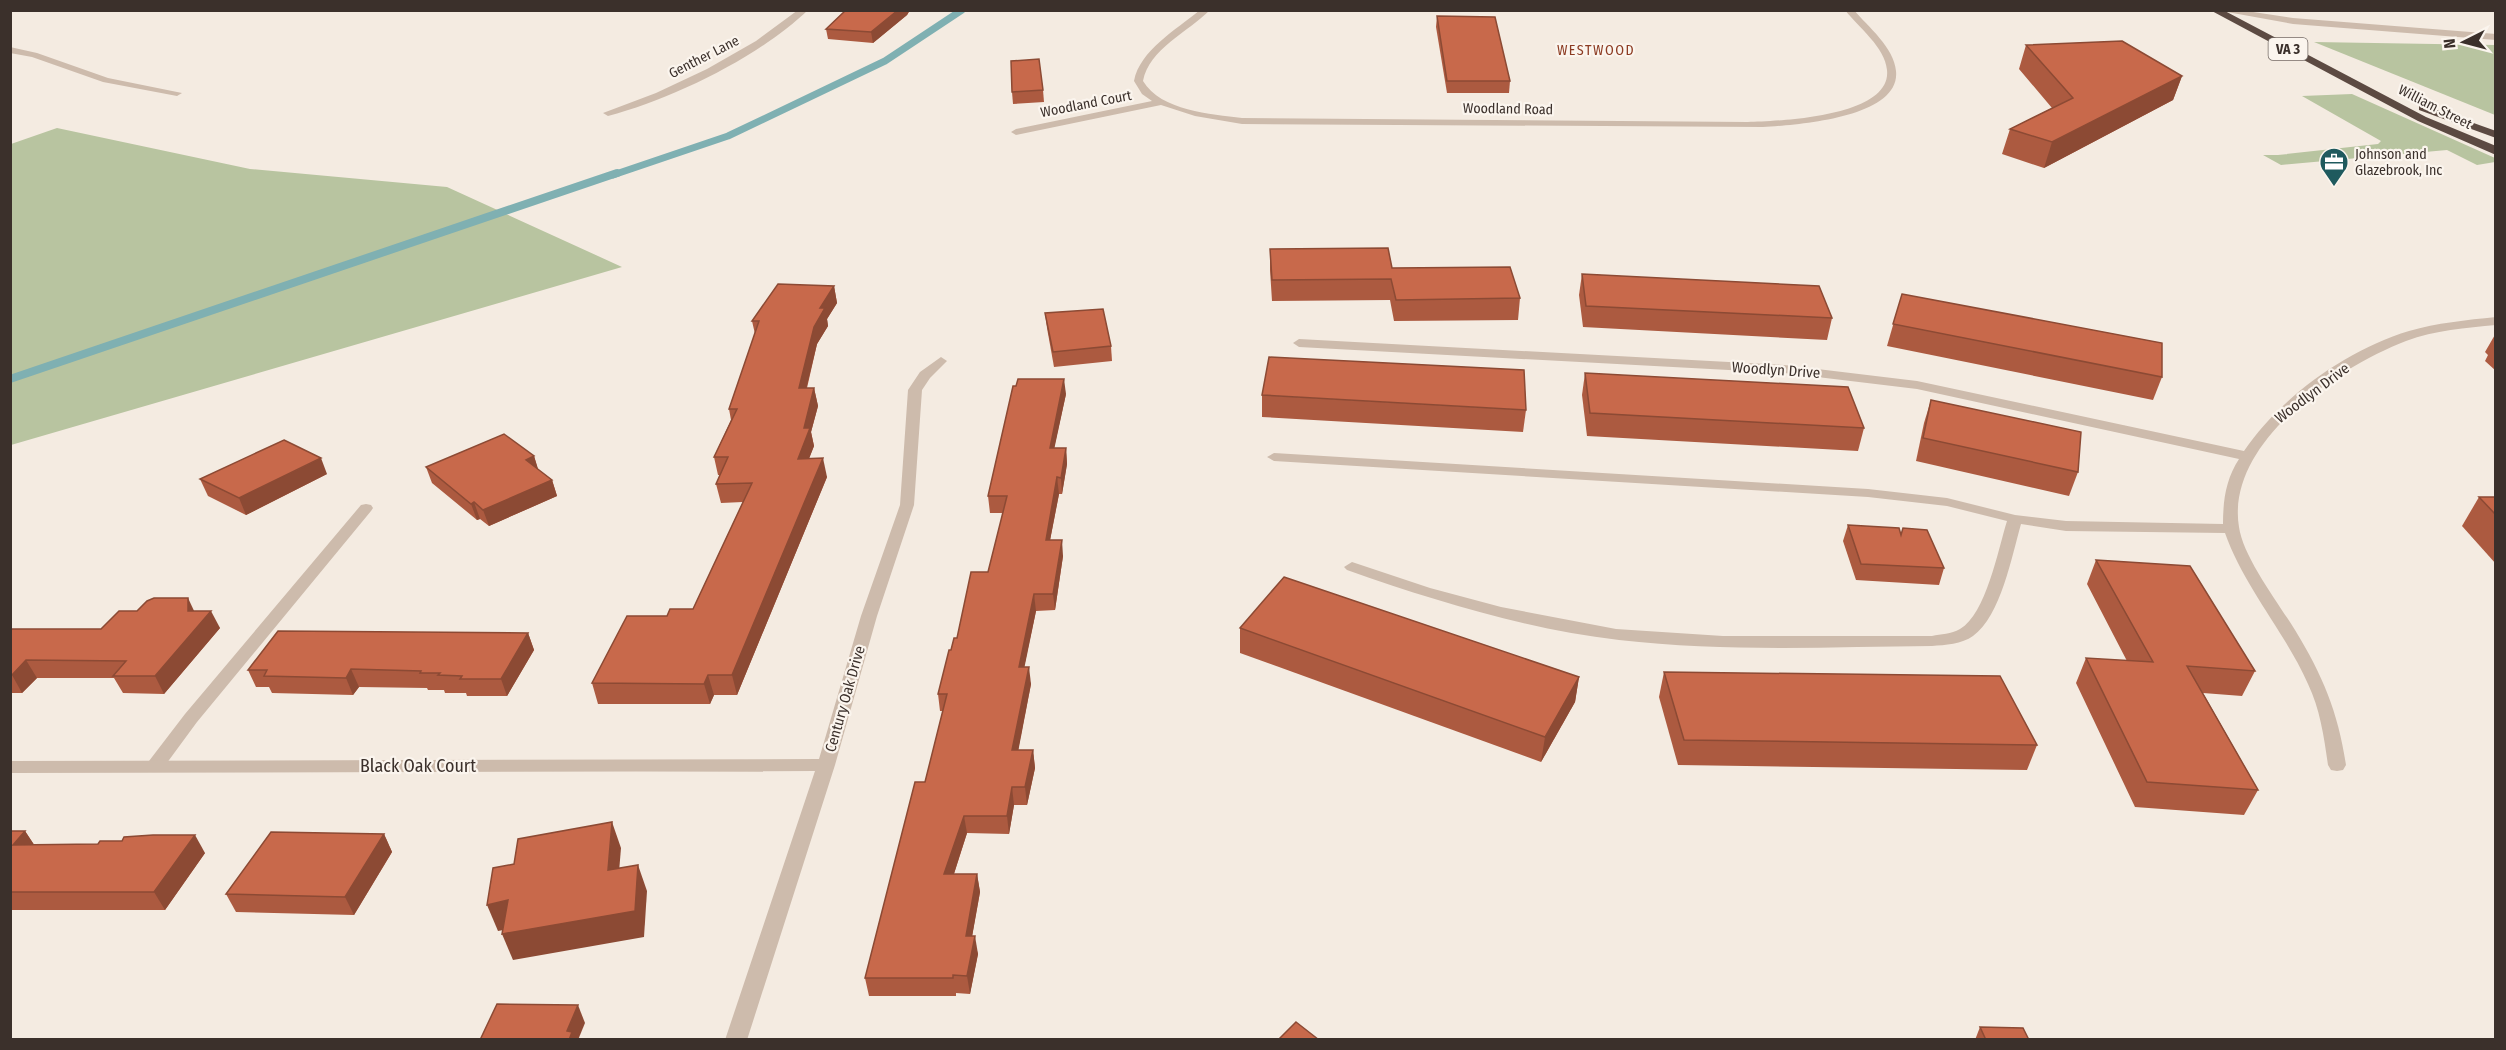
<svg xmlns="http://www.w3.org/2000/svg" width="2506" height="1050" font-family="'Fira Sans Condensed',sans-serif">
  <style>
    .green { fill: #b8c4a0 }
    .lines { fill: none; stroke-linecap: round; stroke-linejoin: round }
    .stream-far1 { stroke: #7fb0b2; stroke-width: 7 }
    .stream { stroke: #7fb0b2; stroke-width: 8 }
    .lane { fill: #cdbbac; fill-rule: evenodd }
    .street { fill: #cdbbac; fill-rule: evenodd }
    .highway { fill: #5c4a42; fill-rule: evenodd }
    .wall { fill: #ac5a40 }
    .shaded-wall { fill: #8c4a34 }
    .building { fill: #c8694b; stroke: #8c4a34; stroke-width: 1.5 }
    .labels { text-anchor: middle; dominant-baseline: central; stroke-width: 4.5; stroke-linejoin: round; paint-order: stroke }
    .shield { fill: #fbf5ee; stroke: #756b66; stroke-width: 1.5 }
    .shield-label { font-size: 14px; font-weight: bold; fill: #3b302b }
    .far-neighbourhood-label { font-size: 14px; letter-spacing: 1.5px; fill: #8c3b22; stroke: #fbf5ee }
    .far-street-label { font-size: 14px; fill: #3b302b; stroke: #fbf5ee }
    .far-poi-label { font-size: 14px; fill: #3b302b; stroke: #fbf5ee; text-anchor: start }
    .street-label { font-size: 15px; fill: #3b302b; stroke: #fbf5ee }
    .near-street-label { font-size: 18px; fill: #3b302b; stroke: #fbf5ee }
  </style>
  <rect width="100%" height="100%" fill="#f4ebe1"/>
  <g class="green">
    <polygon points="2314,42 2495,45 2495,115"/>
    <polygon points="2352,94 2495,158 2495,162 2477,165 2447,150 2281,165 2263,155 2278,155 2378,144 2381,141 2302,96"/>
    <polygon points="57,128 250,169 447,187 622,267 11,445 11,144"/>
  </g>
  <g class="lines">
    <polyline class="stream-far1" points="613,175 728,136 885,61 962,10"/>
    <polyline class="stream" points="10,379 617,173"/>
    <g class="lane">
      <polygon points="10,47 37,53 108,78 182,93 177,96 103,82 32,57 10,53"/>
      <polygon points="366,504 371,505 373,508 371,511 197,722 161,771 155,772 149,771 146,766 149,761 185,714 361,505"/>
    </g>
    <g class="street">
      <path d="M798 10H808C759 57 673 99 608 116L603 113 656 93 707 69 756 41Z"/>
      <path d="M1200 10H1210C1188 32 1149 49 1143 81 1161 111 1211 114 1242 118L1748 122C1779 121 1892 117 1887 70 1885 47 1859 28 1845 10H1854C1868 27 1894 47 1896 71 1901 118 1795 125 1763 127L1242 124 1195 116 1161 105 1016 135 1011 132 1016 129 1152 101 1142 94 1134 81C1140 50 1176 30 1200 10Z"/>
      <polygon points="2216,10 2240,10 2293,18 2496,34 2496,40 2293,24"/>
      <path d="M2496 317V325C2466 328 2435 330 2406 341 2338 367 2225 443 2239 527 2243 557 2279 604 2295 630 2323 676 2338 712 2346 765L2343 770 2337 771 2331 770 2328 765C2324 737 2320 709 2308 684 2285 632 2244 587 2225 533L2066 531 2021 524C2012 555 2001 616 1973 636 1962 644 1945 645 1932 646 1828 647 1723 652 1619 640 1526 629 1435 601 1347 570L1344 567 1352 562 1430 588 1501 607 1616 629 1723 636H1932C1941 634 1951 634 1960 629 1986 614 1998 550 2007 521L1947 506 1868 497 1274 461 1267 457 1274 453 1868 489 1947 498 2015 515 2066 521 2223 524C2223 500 2226 479 2239 459L1917 389 1784 373 1299 347 1293 343 1299 339 1784 365 1917 381 2244 451C2281 397 2346 350 2409 331 2437 323 2466 320 2496 317Z"/>
      <polygon points="941,357 947,361 930,378 922,390 914,505 877,616 835,765 747,1040 725,1040 815,771 10,773 10,761 819,759 861,616 900,505 908,390 920,372"/>
    </g>
    <g class="highway">
      <polygon points="2210,10 2223,10 2426,117 2496,146 2496,155 2418,121"/>
      <polygon points="2423,105 2496,131 2496,138 2419,110 2419,106"/>
    </g>
  </g>
  <g class="wall">
    <polygon points="846,10 910,10 907,15 873,43 828,39 826,29"/>
    <polygon points="1437,16 1510,81 1509,93 1447,93 1436,27"/>
    <polygon points="2026,45 2182,76 2173,100 2044,168 2002,154 2010,129 2052,108 2019,69"/>
    <polygon points="1043,90 1044,102 1013,104 1012,92"/>
    <polygon points="1270,249 1392,268 1520,298 1518,320 1394,321 1390,300 1272,301 1270,270"/>
    <polygon points="1582,274 1832,318 1827,340 1583,327 1579,295"/>
    <polygon points="834,286 837,303 827,319 828,326 817,344 807,388 814,388 818,406 811,432 814,446 809,458 827,477 737,695 714,695 710,704 598,704 592,683 667,616 693,609 743,502 721,503 716,484 720,475 718,475 714,457 731,420 729,409 755,334 752,321"/>
    <polygon points="1902,294 2162,377 2153,400 1887,346"/>
    <polygon points="1045,313 1111,346 1112,361 1054,367 1047,328"/>
    <polygon points="2496,333 2496,371 2485,361 2488,355 2485,352"/>
    <polygon points="1585,373 1864,428 1858,451 1587,436 1582,395"/>
    <polygon points="1066,394 1054,448 1066,448 1067,464 1062,494 1059,494 1050,540 1063,556 1055,610 1036,611 1024,667 1031,684 1018,750 1033,750 1035,768 1027,805 1014,805 1009,834 967,833 954,874 977,874 980,892 972,936 978,954 970,994 956,993 956,996 869,996 865,978 925,782 943,711 940,711 938,694 951,650 988,572 1003,513 990,513 988,496"/>
    <polygon points="1262,395 1526,410 1523,432 1262,417"/>
    <polygon points="1931,400 2078,472 2069,496 1916,461 1924,423"/>
    <polygon points="534,456 538,470 552,480 557,496 489,526 480,519 477,520 432,483 426,467"/>
    <polygon points="327,474 246,515 208,496 200,479"/>
    <polygon points="2479,497 2496,497 2496,564 2462,526"/>
    <polygon points="1848,525 1901,534 1903,528 1944,568 1939,585 1856,580 1843,541"/>
    <polygon points="2096,560 2255,671 2242,696 2203,693 2258,790 2244,815 2135,807 2076,683 2086,658 2127,661 2087,584"/>
    <polygon points="194,611 220,628 164,694 123,693 114,678 37,678 22,693 10,693 10,629 101,629"/>
    <polygon points="1240,628 1579,677 1575,702 1541,762 1240,653"/>
    <polygon points="528,633 534,650 507,696 467,696 466,693 445,693 444,690 428,690 427,688 359,687 353,695 272,693 269,687 256,687 248,670"/>
    <polygon points="1664,672 2037,745 2027,770 1678,765 1659,697"/>
    <polygon points="10,831 25,831 34,845 205,853 165,910 10,910"/>
    <polygon points="384,834 392,852 354,915 236,912 226,894"/>
    <polygon points="1980,1027 2029,1040 1975,1040"/>
  </g>
  <g class="shaded-wall">
    <polygon points="898,10 910,10 907,15 873,43 871,32"/>
    <polygon points="2182,76 2173,100 2044,168 2052,142"/>
    <polygon points="834,286 837,303 827,319 828,326 817,344 802,406 799,388 814,327 820,308"/>
    <polygon points="1064,379 1066,394 1051,464 1050,448"/>
    <polygon points="814,388 818,406 811,432 814,446 802,477 798,459 804,428"/>
    <polygon points="1066,448 1067,464 1062,494 1061,478"/>
    <polygon points="534,456 539,472 526,460"/>
    <polygon points="321,458 327,474 246,515 239,498"/>
    <polygon points="823,458 827,477 737,695 732,675"/>
    <polygon points="1057,477 1059,494 1047,556 1046,540"/>
    <polygon points="552,480 557,496 489,526 483,510"/>
    <polygon points="474,502 480,519 477,520 471,504"/>
    <polygon points="1062,540 1063,556 1055,610 1053,594"/>
    <polygon points="1034,594 1036,611 1021,684 1019,667"/>
    <polygon points="188,598 196,615 188,611"/>
    <polygon points="211,611 220,628 164,694 155,676"/>
    <polygon points="528,633 534,650 507,696 501,679"/>
    <polygon points="26,660 37,678 22,693 12,675"/>
    <polygon points="1029,667 1031,684 1015,768 1012,750"/>
    <polygon points="351,669 359,687 353,695 346,678"/>
    <polygon points="708,675 714,695 710,704 704,684"/>
    <polygon points="1579,677 1575,702 1541,762 1545,737"/>
    <polygon points="1033,750 1035,768 1027,805 1025,787"/>
    <polygon points="1012,787 1014,805 1009,834 1007,816"/>
    <polygon points="964,816 967,833 948,892 944,874"/>
    <polygon points="612,822 621,848 617,896 608,870"/>
    <polygon points="25,831 37,849 13,845"/>
    <polygon points="384,834 392,852 354,915 345,897"/>
    <polygon points="195,835 205,853 165,910 154,892"/>
    <polygon points="638,865 647,891 644,937 513,960 502,934"/>
    <polygon points="977,874 980,892 969,954 966,936"/>
    <polygon points="508,900 519,927 498,931 487,905"/>
    <polygon points="975,936 978,954 970,994 967,976"/>
    <polygon points="578,1005 585,1023 578,1040 569,1040 567,1031"/>
  </g>
  <g class="building">
    <polygon points="846,10 898,10 871,32 826,29"/>
    <polygon points="1437,16 1495,17 1510,81 1447,81"/>
    <polygon points="2122,41 2182,76 2052,142 2010,129 2073,98 2026,45"/>
    <polygon points="1039,59 1043,90 1012,92 1011,61"/>
    <polygon points="1388,248 1392,268 1510,267 1520,298 1396,300 1391,279 1272,280 1270,249"/>
    <polygon points="1582,274 1819,286 1832,318 1586,306"/>
    <polygon points="778,284 834,286 820,308 825,308 814,327 799,388 814,388 804,428 810,428 798,459 823,458 732,675 708,675 704,684 592,683 627,616 667,616 670,609 693,609 752,483 716,484 728,457 714,457 737,409 729,409 759,321 752,321"/>
    <polygon points="1902,294 2162,343 2162,377 1893,324"/>
    <polygon points="1103,309 1111,346 1053,352 1045,313"/>
    <polygon points="1269,357 1524,370 1526,410 1262,395"/>
    <polygon points="1585,373 1848,387 1864,428 1590,413"/>
    <polygon points="1018,379 1064,379 1050,448 1066,448 1061,478 1057,477 1046,540 1062,540 1053,594 1034,594 1019,667 1029,667 1012,750 1033,750 1025,787 1012,787 1007,816 964,816 944,874 977,874 966,936 975,936 967,976 953,975 953,978 865,978 915,782 925,782 947,694 938,694 949,650 951,650 954,638 957,638 971,572 988,572 1007,496 988,496 1013,386 1016,386"/>
    <polygon points="1931,400 2081,432 2078,472 1923,438"/>
    <polygon points="504,434 534,456 526,460 552,480 483,510 474,502 471,504 426,467"/>
    <polygon points="284,440 321,458 239,498 200,479"/>
    <polygon points="2479,497 2496,497 2496,515"/>
    <polygon points="1848,525 1899,528 1901,535 1903,528 1927,530 1944,568 1861,564"/>
    <polygon points="2096,560 2190,566 2255,671 2187,666 2258,790 2147,782 2086,658 2153,662"/>
    <polygon points="1284,577 1579,677 1545,737 1240,628"/>
    <polygon points="154,598 188,598 188,611 211,611 155,676 113,676 126,661 26,660 12,675 10,675 10,629 101,629 119,611 137,611 147,601"/>
    <polygon points="278,631 528,633 501,679 460,679 462,676 438,675 440,673 420,673 421,671 351,669 346,678 264,676 267,670 248,670"/>
    <polygon points="1664,672 2000,676 2037,745 1684,740"/>
    <polygon points="612,822 608,870 638,865 635,911 502,934 508,900 487,905 493,868 514,864 518,839"/>
    <polygon points="10,831 25,831 13,845 98,844 100,841 122,841 124,837 153,835 195,835 154,892 10,892"/>
    <polygon points="271,832 384,834 345,897 226,894"/>
    <polygon points="497,1004 578,1005 567,1031 572,1032 569,1040 480,1040"/>
    <polygon points="1296,1022 1319,1040 1278,1040"/>
    <polygon points="1980,1027 2023,1028 2029,1040 1986,1040"/>
  </g>
  <defs>
    <g id="office-pin" transform="scale(1.5)"><path d="M0 17L-7.5 6A9.5 9.5 0 1 1 7.5 6Z" fill="#1f5a5e" stroke="#fbf5ee"/><path d="M-6-3h4V-5.5h4V-3h4V5H-6ZM-1-4.5V-3h2v-1.5ZM-6 0V1H6V0Z" fill="#fff"/></g>
  </defs>
  <g fill-rule="evenodd">
    <use href="#office-pin" x="2334" y="162"/>
  </g>
  <g class="labels">
    <rect class="shield" x="2268.5" y="38" width="39" height="22" rx="4.5"/>
    <g class="shield-label">
      <text x="2288" y="49">VA 3</text>
    </g>
    <g class="far-neighbourhood-label">
      <text x="1596" y="50">WESTWOOD</text>
    </g>
    <g class="far-street-label">
      <text transform="translate(704 57) rotate(-27)">Genther Lane</text>
      <text transform="translate(1086 104) rotate(-11)">Woodland Court</text>
      <text transform="translate(2435 107) rotate(27)">William Street</text>
      <text transform="translate(1508 109) rotate(1)">Woodland Road</text>
    </g>
    <g class="far-poi-label">
      <text x="2355" y="154">Johnson and<tspan x="2355" dy="16">Glazebrook, Inc</tspan></text>
    </g>
    <g class="street-label">
      <text transform="translate(1776 370) rotate(4)">Woodlyn Drive</text>
      <text transform="translate(2312 393) rotate(-37)">Woodlyn Drive</text>
      <text transform="translate(845 699) rotate(-74)">Century Oak Drive</text>
    </g>
    <g class="near-street-label">
      <text x="418" y="766">Black Oak Court</text>
    </g>
  </g>
  <rect width="2506" height="1050" fill="none" stroke="#3b302b" stroke-width="24"/>
  <g transform="translate(2464 42) rotate(264)" stroke="#fbf5ee" stroke-width="4.5" paint-order="stroke">
  <path d="M0-4.5L10 22L0 15L-10 22Z" fill="#3b302b"/>
  <text y="-9" font-size="16" font-weight="bold" text-anchor="middle" fill="#3b302b">N</text>
  </g>
</svg>
